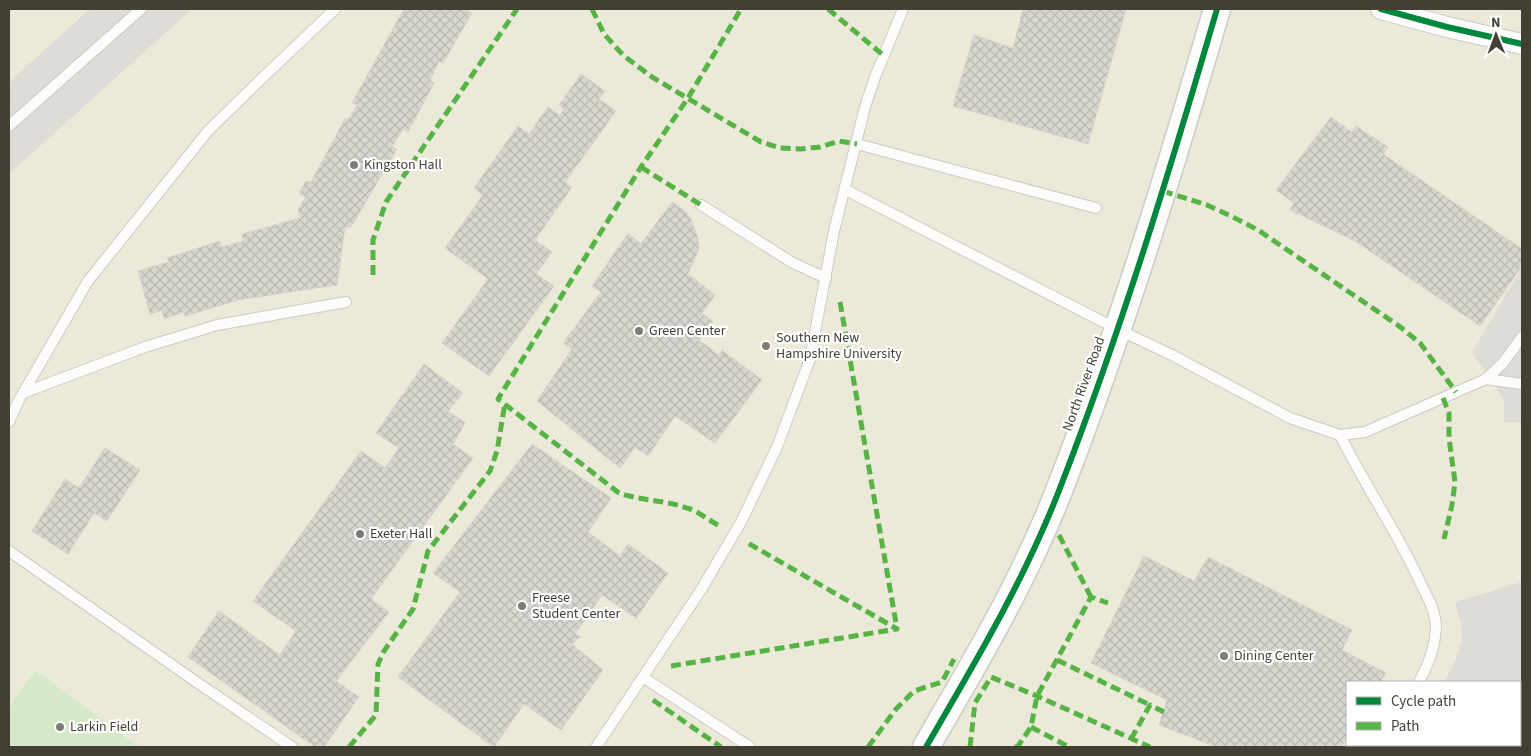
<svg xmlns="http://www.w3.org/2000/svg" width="1531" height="756" font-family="'Source Sans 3',sans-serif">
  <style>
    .education { fill: #ebead9; fill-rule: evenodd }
    .park { fill: #d5e8c8 }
    .parking { fill: #dddcd7 }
    .building { fill: url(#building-cross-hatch); stroke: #d6d4cd }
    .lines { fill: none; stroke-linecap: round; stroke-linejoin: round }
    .service-casing { stroke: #cbcac5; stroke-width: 12 }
    .minor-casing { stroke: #cbcac5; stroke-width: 22 }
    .tertiary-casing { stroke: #cbcac5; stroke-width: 29 }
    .service { stroke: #fcfcfb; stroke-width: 10 }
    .minor { stroke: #fcfcfb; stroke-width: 20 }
    .tertiary { stroke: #fcfcfb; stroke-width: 26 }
    .quiet { stroke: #57b346; stroke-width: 5; stroke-dasharray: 10 5; stroke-linecap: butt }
    .cycleway-casing { stroke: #fff; stroke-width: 9 }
    .cycleway { stroke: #00873e; stroke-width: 6 }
    .poi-dot { fill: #7e7c73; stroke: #fff; stroke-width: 2 }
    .labels { text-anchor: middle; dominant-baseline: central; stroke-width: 4.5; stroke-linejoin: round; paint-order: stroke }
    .poi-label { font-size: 14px; fill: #423f34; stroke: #fff; text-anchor: start }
    .street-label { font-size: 14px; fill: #423f34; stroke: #fff }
  </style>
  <defs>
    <pattern id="building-cross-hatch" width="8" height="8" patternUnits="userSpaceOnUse" patternTransform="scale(1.25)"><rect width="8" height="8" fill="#d7d6cf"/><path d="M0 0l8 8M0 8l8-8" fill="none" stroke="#bab9b2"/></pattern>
  </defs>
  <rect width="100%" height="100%" fill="#eeede7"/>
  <path class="education" d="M9 9H1522V747H9ZM1347 682H1520V745H1347Z"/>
  <polygon class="park" points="35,671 36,671 139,747 9,747 9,707"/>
  <g class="parking">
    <polygon points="90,9 192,9 9,174 9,82"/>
    <polygon points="1522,268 1522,422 1504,422 1504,400 1472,352"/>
    <polygon points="1522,582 1522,692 1520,699 1520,682 1444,682 1452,668 1462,642 1461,624 1455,602"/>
  </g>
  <g class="building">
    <polygon points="404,9 467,9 466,10 472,13 443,63 439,61 430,80 434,83 408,132 403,129 392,147 397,149 351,227 345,227 337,285 238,300 185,316 184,312 164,319 162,310 150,314 138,271 169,262 167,258 220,241 222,247 243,241 242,234 300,218 298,209 306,197 299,193 306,181 311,182 345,119 348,120 357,105 352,103"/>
    <polygon points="1023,9 1126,9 1088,144 953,106 974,35 1013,48"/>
    <polygon points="581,74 605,91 599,99 616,111 565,182 572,187 535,240 552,252 536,274 554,286 489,376 442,343 488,279 445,248 483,195 474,188 518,126 529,134 548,107 560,115 564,109 559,105"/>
    <polygon points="1331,117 1352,132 1356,126 1388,147 1383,154 1522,249 1522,266 1480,326 1355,241 1290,210 1294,203 1276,190"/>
    <polygon points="672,202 684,210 690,217 698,238 699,249 688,274 715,295 702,313 713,322 699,340 719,355 722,350 762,380 715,443 675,416 648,456 635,447 620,468 537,401 572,349 563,343 601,292 592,286 628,233 641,244"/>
    <polygon points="424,364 463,393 448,411 465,423 453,444 473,458 371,599 389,612 336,681 359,697 324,747 315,747 188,657 219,611 280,655 296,631 253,601 361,451 385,468 399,448 376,433"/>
    <polygon points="532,444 611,498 588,532 620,556 628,544 668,573 636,618 602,595 575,634 580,637 572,644 603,670 561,730 524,704 494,747 398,677 460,592 433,573"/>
    <polygon points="105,448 140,470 107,521 94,513 68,554 32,531 65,479 79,488"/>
    <polygon points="1144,556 1194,581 1208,557 1352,630 1342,650 1386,673 1380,682 1347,682 1347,737 1341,747 1217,747 1159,725 1167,700 1091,663"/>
  </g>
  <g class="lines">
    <g class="service-casing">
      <g id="service">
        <polyline points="9,126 141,9"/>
        <polyline points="857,144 1096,208"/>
        <path d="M846 190 1117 329 1172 355 1290 418 1340 435C1365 486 1398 533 1421 584 1428 598 1436 612 1436 628 1435 647 1428 666 1419 682"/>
        <polyline points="701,205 793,263 826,278"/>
        <polyline points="1486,379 1522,384"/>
        <polyline points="23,393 145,347 217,325 346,302"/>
        <polyline points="9,422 19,400 88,281 208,131 256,84 335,9"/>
        <polyline points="1340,435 1365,432 1486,379 1503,363 1522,337"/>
        <polyline points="9,551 195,681 292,747"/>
        <polyline points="644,678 750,747"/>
        <polyline points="596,747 701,590 741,522 777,447 810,359 834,231 865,107 875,77 903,9"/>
        <polyline points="1384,747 1386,745"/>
      </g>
    </g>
    <g class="minor-casing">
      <polyline id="minor" points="1381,9 1447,27 1522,44"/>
    </g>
    <g class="tertiary-casing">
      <path id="tertiary" d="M926 747C975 663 1025 579 1060 488 1121 331 1170 170 1217 9"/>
    </g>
    <use href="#service" class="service"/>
    <use href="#minor" class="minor"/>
    <use href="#tertiary" class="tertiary"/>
    <g class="quiet">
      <polyline points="592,9 604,34 623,55 652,77 761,142 780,148 801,149 820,147 839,141 857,144"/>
      <polyline points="828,9 883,55"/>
      <polyline points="641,167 701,205"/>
      <polyline points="1163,191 1207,205 1231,216 1258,230 1399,326 1420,343 1456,392"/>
      <polyline points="373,275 373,240 386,202 517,9"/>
      <polyline points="840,302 897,629"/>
      <polyline points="1443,398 1449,413 1449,438 1455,482 1452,505 1444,539"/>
      <path d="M718 525C708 520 698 511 687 508 665 500 642 501 619 493L498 399 641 167 688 98 741 9"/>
      <polyline points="1059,535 1091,597"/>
      <polyline points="1057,660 1150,705"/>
      <polyline points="671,666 897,629 746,542"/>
      <polyline points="653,700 721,747"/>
      <polyline points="1031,727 1069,747"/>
      <polyline points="1131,739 1150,705 1164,712"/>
      <polyline points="349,747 376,715 378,664 384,651 413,609 428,551 490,471 497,451 505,403"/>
      <polyline points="868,747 896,709 914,691 942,682 954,659"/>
      <polyline points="970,747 975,703 991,677 1037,696 1150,747"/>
      <polyline points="1015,747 1018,746 1031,727 1037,696 1091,597 1108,603"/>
    </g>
    <g class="cycleway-casing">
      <g id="cycleway">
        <polyline points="1381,9 1447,27 1522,44"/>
        <path d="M926 747C975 663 1025 579 1060 488 1121 331 1170 170 1217 9"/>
      </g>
    </g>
    <use href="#cycleway" class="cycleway"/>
  </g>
  <g class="poi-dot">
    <circle cx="354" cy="165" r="5"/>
    <circle cx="639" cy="331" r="5"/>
    <circle cx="766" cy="346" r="5"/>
    <circle cx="360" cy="534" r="5"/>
    <circle cx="522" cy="606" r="5"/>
    <circle cx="1224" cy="656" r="5"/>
    <circle cx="60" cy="727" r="5"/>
  </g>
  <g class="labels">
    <g class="poi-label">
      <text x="364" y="165">Kingston Hall</text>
      <text x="649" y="331">Green Center</text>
      <text x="776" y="338">Southern New<tspan x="776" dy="16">Hampshire University</tspan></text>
      <text x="370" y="534">Exeter Hall</text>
      <text x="532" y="598">Freese<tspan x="532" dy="16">Student Center</tspan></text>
      <text x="1234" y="656">Dining Center</text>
      <text x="70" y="727">Larkin Field</text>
    </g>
    <g class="street-label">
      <text transform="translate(1084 384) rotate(-70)">North River Road</text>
    </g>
  </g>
  <rect width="1531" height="756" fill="none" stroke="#423f34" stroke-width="20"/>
  <rect x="1346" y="681" width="175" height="65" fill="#ffffff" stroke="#b3b2ae"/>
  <rect x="1356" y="697" width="25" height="8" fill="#00873e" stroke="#b3b2ae"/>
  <text x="1391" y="706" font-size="15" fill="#423f34">Cycle path</text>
  <rect x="1356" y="722" width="25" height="8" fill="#57b346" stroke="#b3b2ae"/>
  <text x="1391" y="731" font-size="15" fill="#423f34">Path</text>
  <g transform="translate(1496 35) rotate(359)" stroke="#ffffff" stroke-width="4" paint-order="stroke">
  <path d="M0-4L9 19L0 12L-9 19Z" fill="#423f34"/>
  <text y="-8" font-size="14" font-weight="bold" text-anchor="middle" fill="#423f34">N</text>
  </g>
</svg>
